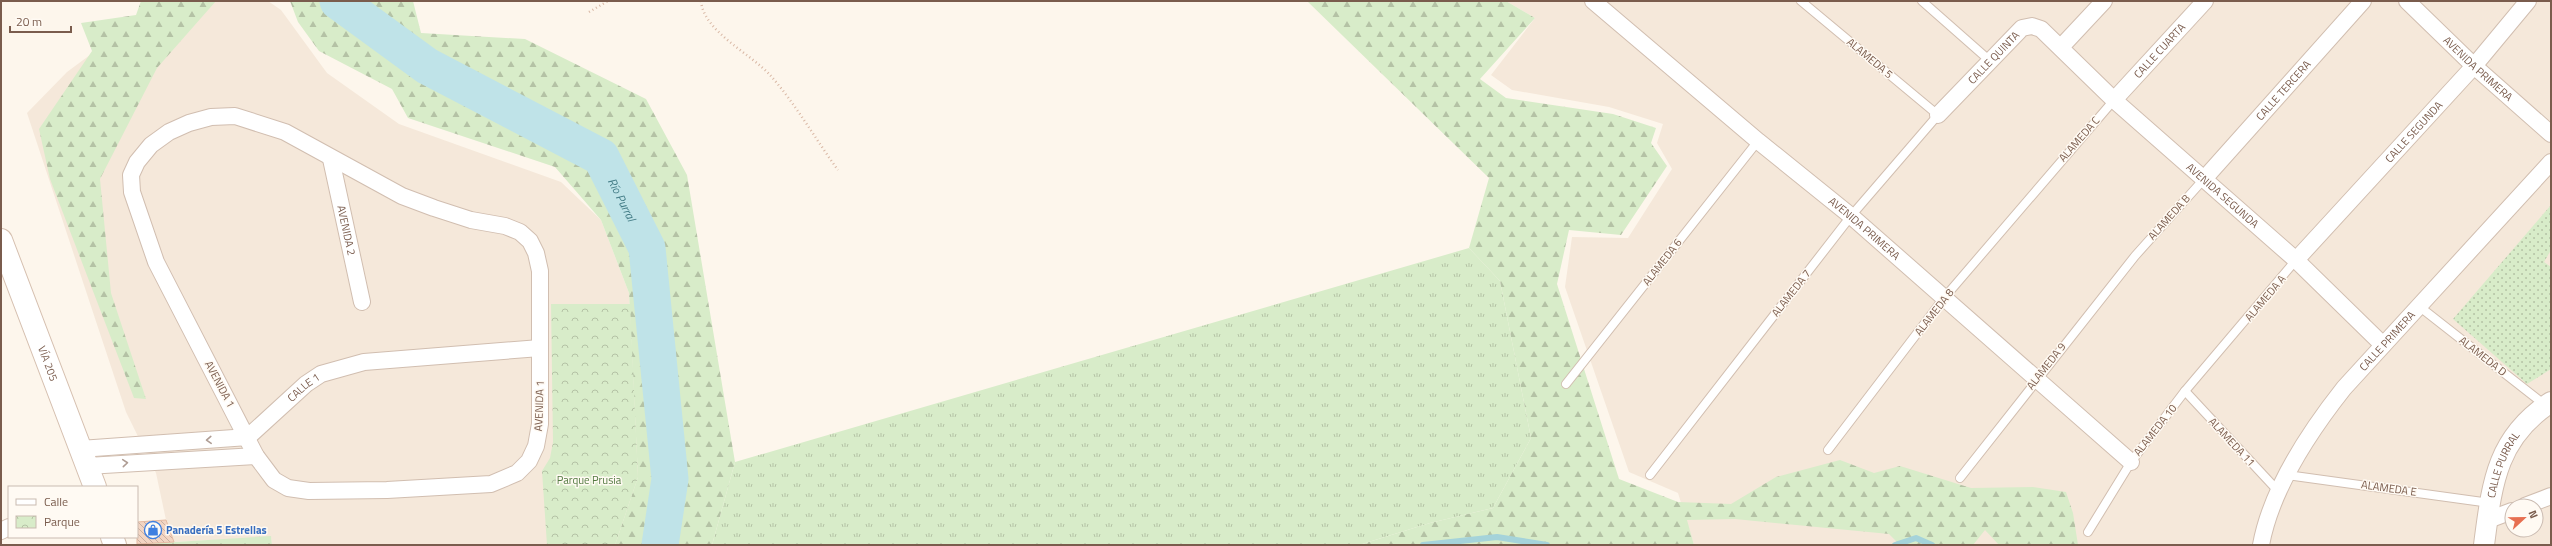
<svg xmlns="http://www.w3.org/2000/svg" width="2552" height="546" font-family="'Titillium Web',sans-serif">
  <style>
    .residential { fill: #f5e8da; fill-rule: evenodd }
    .grass { fill: url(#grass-tufts) }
    .forest { fill: url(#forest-firs) }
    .park { fill: url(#park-crowns) }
    .garden { fill: url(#garden-dots) }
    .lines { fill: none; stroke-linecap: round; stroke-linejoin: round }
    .stream { stroke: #a5d3da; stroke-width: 6 }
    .river { stroke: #bfe3e8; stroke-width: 37 }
    .building { fill: url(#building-back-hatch); stroke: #e6bba3 }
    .service-casing { stroke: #d1beb0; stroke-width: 10 }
    .minor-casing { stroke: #d1beb0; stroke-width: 18 }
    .tertiary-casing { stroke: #d1beb0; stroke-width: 22 }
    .secondary-casing { stroke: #d6c0b0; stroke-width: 24 }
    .path { stroke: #d9b8a5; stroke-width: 2.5; stroke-dasharray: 1 3; stroke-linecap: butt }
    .service { stroke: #fff; stroke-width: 8 }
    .minor { stroke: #fff; stroke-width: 16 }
    .tertiary { stroke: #fff; stroke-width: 20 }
    .secondary { stroke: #fff; stroke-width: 22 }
    .oneway { stroke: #af9d94 }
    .labels { text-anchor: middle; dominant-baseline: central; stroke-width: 3; stroke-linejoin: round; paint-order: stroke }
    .street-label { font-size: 11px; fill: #7a5c4d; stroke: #fffaf3 }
    .park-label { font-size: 11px; fill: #537a41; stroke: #fffaf3 }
    .shop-label { font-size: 11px; font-weight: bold; fill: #366cbe; stroke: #fffaf3; text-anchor: start }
    .water-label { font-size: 12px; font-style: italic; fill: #437c86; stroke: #fffaf3 }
  </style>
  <defs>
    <pattern id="grass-tufts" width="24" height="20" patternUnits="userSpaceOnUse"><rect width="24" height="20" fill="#d8ecc9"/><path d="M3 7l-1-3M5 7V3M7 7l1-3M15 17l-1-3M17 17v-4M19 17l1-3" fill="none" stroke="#b4c2a5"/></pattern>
    <pattern id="forest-firs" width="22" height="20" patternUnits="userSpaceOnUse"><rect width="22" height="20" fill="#d8ecc9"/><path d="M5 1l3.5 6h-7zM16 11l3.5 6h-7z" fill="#b4c2a5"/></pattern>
    <pattern id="park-crowns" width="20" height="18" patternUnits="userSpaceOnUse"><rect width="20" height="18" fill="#d8ecc9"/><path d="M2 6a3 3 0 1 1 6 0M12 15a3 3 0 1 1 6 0" fill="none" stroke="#b4c2a5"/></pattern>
    <pattern id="garden-dots" width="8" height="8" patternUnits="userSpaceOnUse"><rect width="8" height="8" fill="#d8ecc9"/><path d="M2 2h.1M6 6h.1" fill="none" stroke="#b4c2a5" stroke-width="1.8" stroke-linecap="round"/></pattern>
    <pattern id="building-back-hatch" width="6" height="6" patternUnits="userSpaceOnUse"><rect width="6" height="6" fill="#f3d5c3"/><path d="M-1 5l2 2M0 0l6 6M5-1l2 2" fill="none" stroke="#cab0a1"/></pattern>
  </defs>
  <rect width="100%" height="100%" fill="#fdf6ec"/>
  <g class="residential">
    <polygon points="177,1 268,1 281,10 327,73 399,124 561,182 601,220 629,293 638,477 615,545 272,545 271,537 174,542 166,520 156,473 126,412 27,113 67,72 121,32"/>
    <path d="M1506 1H2551V545H1694L1678 493 1629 472 1565 287 1572 237 1628 238 1672 169 1657 143 1663 124 1609 107 1512 90 1491 75 1535 18ZM2512 506H2536V530H2512Z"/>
  </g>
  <g class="grass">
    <polygon points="1469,248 1500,281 1531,438 1493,508 1430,523 1359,545 712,545 735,462"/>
    <polygon points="271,536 272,545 127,545"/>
  </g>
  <g class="forest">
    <polygon points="141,1 216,1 157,68 100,179 111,293 146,399 134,398 50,179 39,129 92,51 81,23 136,15"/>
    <polygon points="290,1 413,1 421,33 525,39 646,99 687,175 735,462 712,545 615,545 638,477 629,293 601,220 555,167 408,118 392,89 319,51 298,22"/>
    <polygon points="1307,1 1506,1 1535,18 1480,79 1506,98 1613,114 1656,128 1651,143 1667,166 1621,235 1569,230 1557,284 1619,479 1678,502 1731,504 1776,477 1840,460 1874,473 1900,466 1971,488 2033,487 2066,492 2073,513 2078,545 1999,545 1985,530 1973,545 1900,545 1889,534 1735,519 1687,520 1694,545 1359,545 1430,523 1493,508 1531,438 1500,281 1469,248 1489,178"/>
  </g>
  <polygon class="park" points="551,304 630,304 638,477 615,545 547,545 542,471 550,458 553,442"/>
  <polygon class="garden" points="2551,205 2551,250 2544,262 2551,267 2551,369 2527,384 2453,319"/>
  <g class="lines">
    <g class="stream">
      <polyline points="1423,545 1497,537 1547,545"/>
      <polyline points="1895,545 1916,538 1932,545"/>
    </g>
    <path class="river" id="s1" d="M338 1 427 66 601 157 647 248 670 479 660 545"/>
  </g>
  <polygon class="building" points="166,520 174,542 137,544 137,522"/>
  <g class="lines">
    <g class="service-casing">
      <g id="service">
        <polyline points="1922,1 1989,60"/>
        <polyline points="2420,307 2545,405"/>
        <polyline points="1566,384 1758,141"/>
        <polyline points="2185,391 2279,492"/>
        <polyline points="1828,450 1944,298 2114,100"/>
        <polyline points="1650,475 1851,216 1938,115 1801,1"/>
        <polyline points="2287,475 2490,503"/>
        <polyline points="1960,478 2135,256 2204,179"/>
        <polyline points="2088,532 2131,462 2185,391 2296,260"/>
      </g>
    </g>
    <g class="minor-casing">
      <g id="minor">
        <path id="s2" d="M1593 1 1758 141 1851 216 2131 462"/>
        <path id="s3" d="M2407 1 2474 66 2551 134"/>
        <polyline points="2061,47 2104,1"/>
        <path id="s4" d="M2114 100 2205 1"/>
        <path id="s5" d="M1938 115 2022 28 2032 26 2041 29 2114 100 2296 260 2383 345"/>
        <polygon points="235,116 285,132 402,196 434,208 471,220 505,226 520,232 530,241 536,253 540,271 540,424 536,446 529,461 517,473 491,484 387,490 309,491 288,488 274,480 256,456 156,262 132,192 131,175 137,162 151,145 169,132 189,123 211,117"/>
        <path id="s6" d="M331 159 362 302"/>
        <path id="s7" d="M2204 179 2363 1"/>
        <path id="s8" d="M2296 260 2474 66 2528 1"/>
        <path id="s9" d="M80 449 248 437 306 384 321 374 364 362 540 348"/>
        <polyline points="87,466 256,456"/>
        <polyline points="2525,506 2551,496"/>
        <polyline points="2488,520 2512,511"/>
        <polyline points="1,531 9,527"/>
        <path id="s10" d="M2261 545C2271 490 2310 431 2344 388L2551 162"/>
      </g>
    </g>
    <g class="tertiary-casing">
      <g id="tertiary">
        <path id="s11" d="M2484 545C2492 484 2496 438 2551 402"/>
      </g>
    </g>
    <g class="secondary-casing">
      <g id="secondary">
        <path id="s12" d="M1 240 95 487"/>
        <polyline points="112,537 115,545"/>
      </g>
    </g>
    <g class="path">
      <path d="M701 1C704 32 750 53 770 75 795 103 816 140 838 170"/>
      <polyline points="589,12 608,1"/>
    </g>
    <use href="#service" class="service"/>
    <use href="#minor" class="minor"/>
    <use href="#tertiary" class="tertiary"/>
    <use href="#secondary" class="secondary"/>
  </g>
  <defs><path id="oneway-chevron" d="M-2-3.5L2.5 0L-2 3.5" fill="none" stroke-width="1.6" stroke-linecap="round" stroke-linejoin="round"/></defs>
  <g class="oneway">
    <use href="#oneway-chevron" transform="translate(209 440) rotate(177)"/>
    <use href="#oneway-chevron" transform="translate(125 463) rotate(-5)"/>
  </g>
  <defs>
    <g id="shop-ring" transform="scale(0.9)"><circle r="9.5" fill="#fffaf3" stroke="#3f7fe0" stroke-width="1.5"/><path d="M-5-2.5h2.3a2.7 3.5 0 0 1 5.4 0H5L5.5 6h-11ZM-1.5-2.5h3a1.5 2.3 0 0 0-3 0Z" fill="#3f7fe0"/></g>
  </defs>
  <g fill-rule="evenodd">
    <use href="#shop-ring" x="153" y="530"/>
  </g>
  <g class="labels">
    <g class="street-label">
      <text stroke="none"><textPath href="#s4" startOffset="67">CALLE CUARTA</textPath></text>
      <text stroke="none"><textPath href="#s5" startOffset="80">CALLE QUINTA</textPath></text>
      <text transform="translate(1870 58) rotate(40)">ALAMEDA 5</text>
      <text stroke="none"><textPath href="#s3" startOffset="98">AVENIDA PRIMERA</textPath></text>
      <text stroke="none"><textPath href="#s7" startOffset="119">CALLE TERCERA</textPath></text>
      <text stroke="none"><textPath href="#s8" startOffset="174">CALLE SEGUNDA</textPath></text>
      <text transform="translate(2079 139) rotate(-49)">ALAMEDA C</text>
      <text stroke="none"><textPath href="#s5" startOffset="387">AVENIDA SEGUNDA</textPath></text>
      <text transform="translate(2169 217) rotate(-48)">ALAMEDA B</text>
      <text stroke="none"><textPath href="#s2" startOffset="354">AVENIDA PRIMERA</textPath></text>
      <text stroke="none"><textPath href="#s6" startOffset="73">AVENIDA 2</textPath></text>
      <text transform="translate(1662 262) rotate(-52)">ALAMEDA 6</text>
      <text transform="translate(1791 293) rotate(-52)">ALAMEDA 7</text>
      <text transform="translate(2265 298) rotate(-50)">ALAMEDA A</text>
      <text transform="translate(1934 312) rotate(-52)">ALAMEDA 8</text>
      <text stroke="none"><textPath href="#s10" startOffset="243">CALLE PRIMERA</textPath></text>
      <text transform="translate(2483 356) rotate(38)">ALAMEDA D</text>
      <text stroke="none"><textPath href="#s12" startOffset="132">VÍA 205</textPath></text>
      <text transform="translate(2046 366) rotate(-52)">ALAMEDA 9</text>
      <text transform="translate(220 384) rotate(62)">AVENIDA 1</text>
      <text stroke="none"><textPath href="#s9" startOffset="243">CALLE 1</textPath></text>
      <text transform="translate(539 406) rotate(-88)">AVENIDA 1</text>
      <text transform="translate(2155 430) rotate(-52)">ALAMEDA 10</text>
      <text transform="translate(2232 442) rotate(47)">ALAMEDA 11</text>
      <text stroke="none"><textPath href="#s11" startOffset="83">CALLE PURRAL</textPath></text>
      <text transform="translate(2389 488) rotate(8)">ALAMEDA E</text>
    </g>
    <g class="park-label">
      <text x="589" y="480">Parque Prusia</text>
    </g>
    <g class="shop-label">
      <text x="166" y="530">Panadería 5 Estrellas</text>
    </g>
    <g class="water-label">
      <text stroke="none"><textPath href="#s1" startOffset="354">Río Purral</textPath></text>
    </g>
  </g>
  <rect width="2552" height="546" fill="none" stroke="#7a5c4d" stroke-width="4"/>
  <rect x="8" y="486" width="130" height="52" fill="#fffaf3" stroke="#cabbb1"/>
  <rect x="16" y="499" width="20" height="6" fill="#ffffff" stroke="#cabbb1"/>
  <text x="44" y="506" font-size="12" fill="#7a5c4d">Calle</text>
  <rect x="16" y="516" width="20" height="12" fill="url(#park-crowns)" stroke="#cabbb1"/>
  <text x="44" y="526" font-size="12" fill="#7a5c4d">Parque</text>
  <g transform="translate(2524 518) rotate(68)"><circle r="19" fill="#fffaf3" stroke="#cabbb1"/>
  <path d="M0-3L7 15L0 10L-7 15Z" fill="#e76f51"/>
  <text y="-6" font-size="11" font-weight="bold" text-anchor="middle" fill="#7a5c4d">N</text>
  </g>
  <path d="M10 26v6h61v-6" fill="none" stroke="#7a5c4d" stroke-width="2"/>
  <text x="16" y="26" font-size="12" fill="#7a5c4d" stroke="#fffaf3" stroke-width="3" paint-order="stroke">20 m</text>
</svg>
